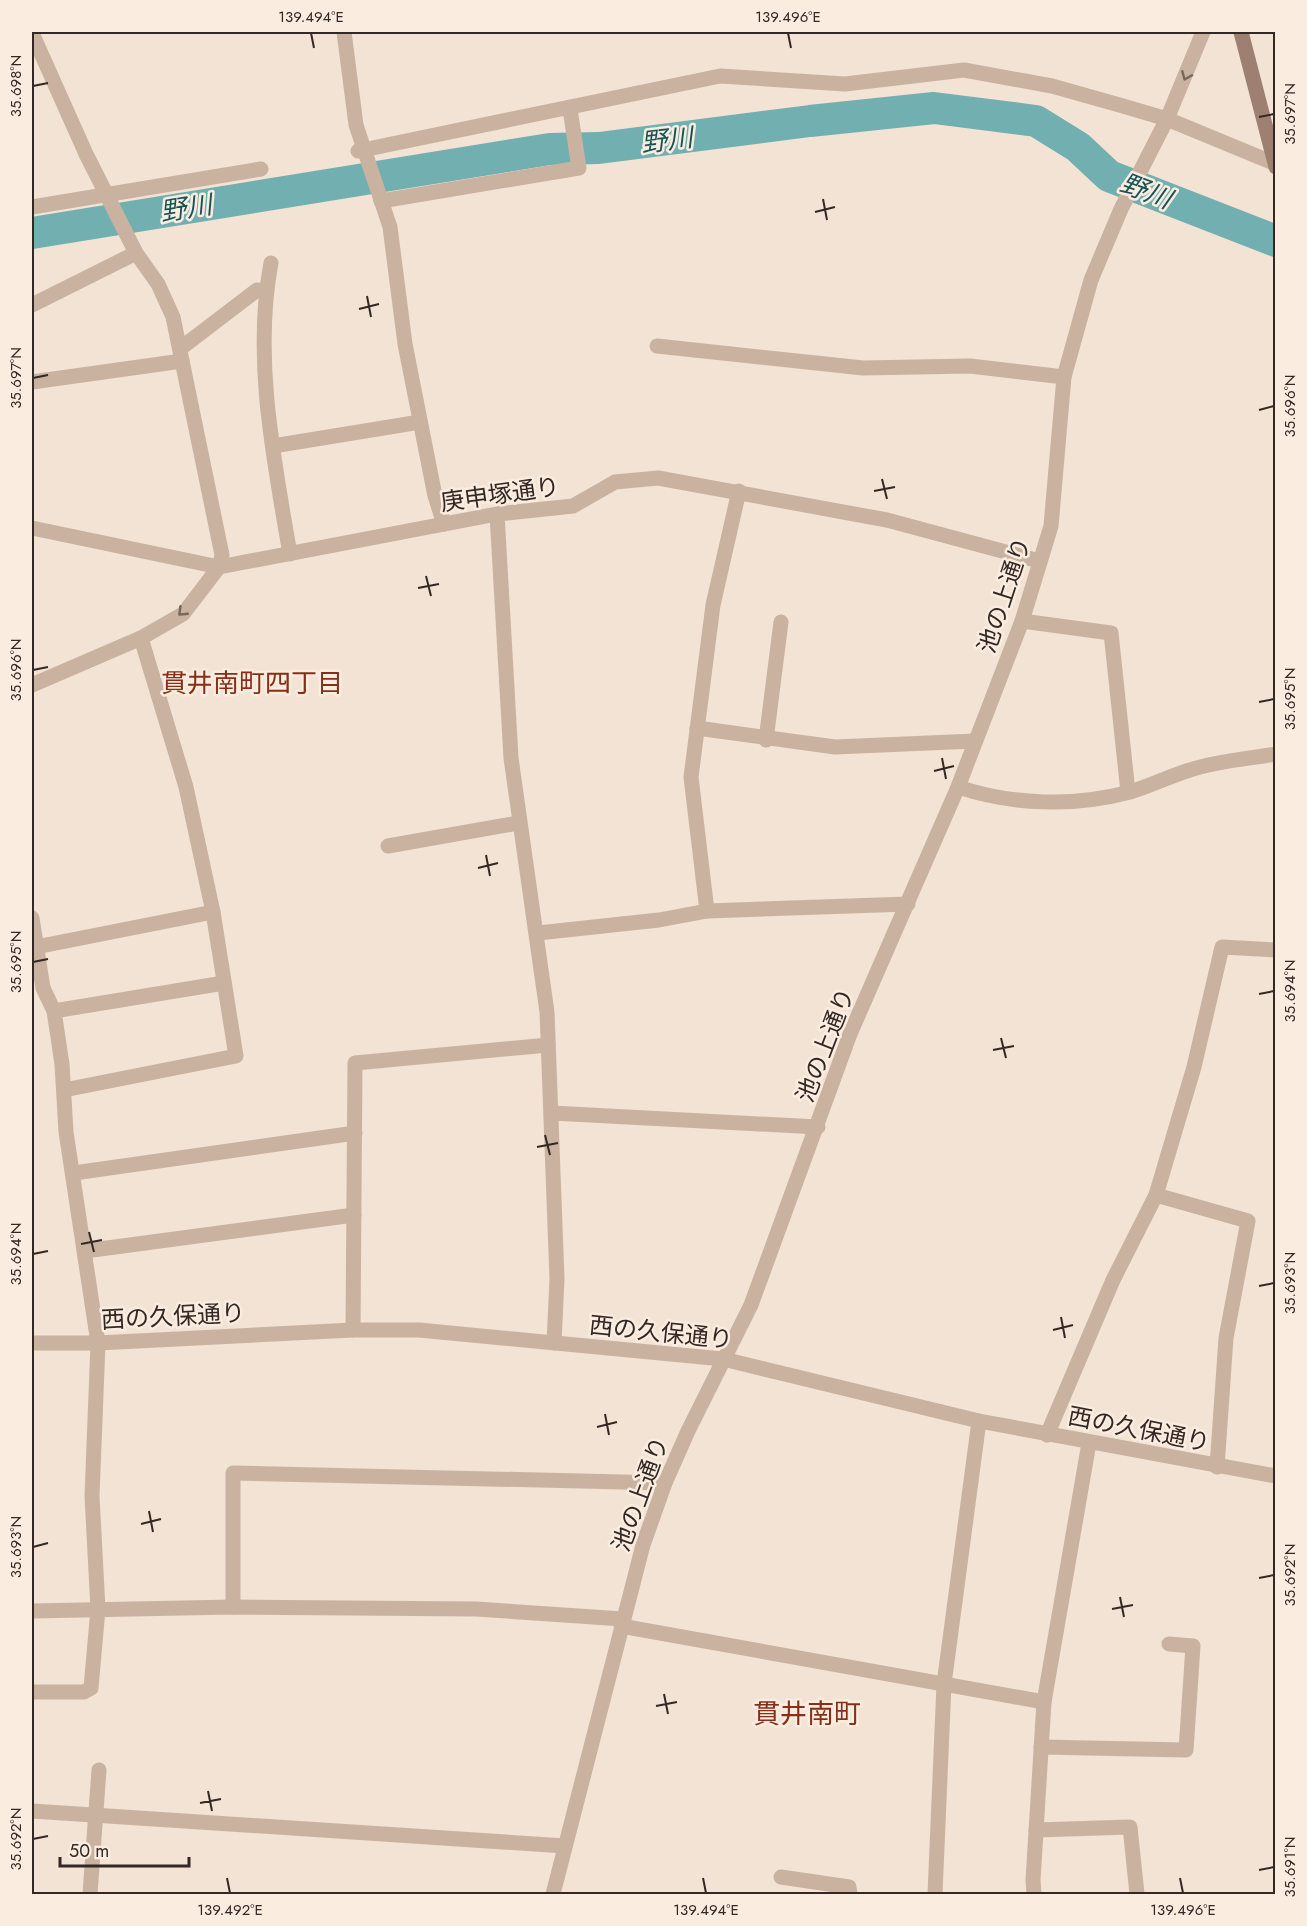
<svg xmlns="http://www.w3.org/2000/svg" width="1307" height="1926" font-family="Jost,'Noto Sans JP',sans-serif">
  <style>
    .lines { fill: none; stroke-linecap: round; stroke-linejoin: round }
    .river { stroke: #72afb0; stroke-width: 32 }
    .minor { stroke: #cab2a0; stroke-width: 15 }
    .secondary { stroke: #9d8071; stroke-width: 15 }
    .oneway { stroke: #77665c }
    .ticks { fill: none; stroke: #332824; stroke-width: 2 }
    .labels { text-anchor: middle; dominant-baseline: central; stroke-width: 5; stroke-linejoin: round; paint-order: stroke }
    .street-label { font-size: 24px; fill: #332824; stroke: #faede0 }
    .water-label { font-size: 26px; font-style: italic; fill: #175457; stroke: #faede0 }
    .neighbourhood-label { font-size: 26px; fill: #872f18; stroke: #faede0 }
    .quarter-label { font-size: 27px; fill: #872f18; stroke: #faede0 }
    .neatline { fill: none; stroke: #332824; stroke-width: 2 }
    .ticks-label { font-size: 15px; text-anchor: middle; fill: #332824 }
  </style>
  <rect width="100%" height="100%" fill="#f2e3d4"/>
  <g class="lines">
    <polyline class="river" points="32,233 550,149 599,148 810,121 934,108 1036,121 1078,147 1109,176 1276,241"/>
    <g class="minor">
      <polyline points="344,32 356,125 390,227 405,344 435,496 444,524"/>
      <polyline points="32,33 86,154 136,253 158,284 173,317 222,555 219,567 183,614 141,638 32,685"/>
      <polyline points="358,151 720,76 845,84 964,70 1052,86 1123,106 1167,119 1276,164"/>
      <polyline points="381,201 579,168 570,109"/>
      <polyline points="32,207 261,169"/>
      <path d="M271 263C253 358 274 460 290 554"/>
      <polyline points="32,305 136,253"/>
      <polyline points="657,346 863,368 970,366 1064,377"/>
      <polyline points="181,348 257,290 266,291"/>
      <polyline points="32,382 182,361"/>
      <polyline points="273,446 420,422"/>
      <polyline points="497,514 511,758 547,1012 557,1279 554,1343"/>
      <polyline points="32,528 219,567 497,514 573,506 615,482 658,478 887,520 1039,561"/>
      <polyline points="1022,621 1111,633 1128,792"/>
      <polyline points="697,728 835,747 975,741"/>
      <polyline points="766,740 781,622"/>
      <path d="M958 787C1012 805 1074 807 1130 792 1150 786 1170 776 1190 770 1217 761 1247 759 1276 754"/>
      <polyline points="388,846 518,823"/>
      <polyline points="707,911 691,777 713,605 739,491"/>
      <polyline points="32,918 43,988 54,1011 62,1064 66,1132 98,1343 92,1496 98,1609 91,1688 84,1692 32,1692"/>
      <polyline points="538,933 659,920 707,911 908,904"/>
      <polyline points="36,947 213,912"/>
      <polyline points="54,1011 224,983"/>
      <polyline points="64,1090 236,1056 213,912 186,787 141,638"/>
      <polyline points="552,1113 818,1127"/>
      <polyline points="74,1173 355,1133"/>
      <polyline points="1156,1195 1248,1221 1226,1338 1217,1467"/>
      <polyline points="85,1251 354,1215"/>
      <polyline points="353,1330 355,1063 548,1045"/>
      <polyline points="32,1343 98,1343 353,1330 419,1330 723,1359 979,1421 1276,1476"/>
      <polyline points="1047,1435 1113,1280 1156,1195 1194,1067 1222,947 1276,950"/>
      <polyline points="233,1607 233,1473 665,1483"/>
      <polyline points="32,1611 233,1607 476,1609 623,1619"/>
      <polyline points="621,1626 1044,1702"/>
      <polyline points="1041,1747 1186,1750 1193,1646 1169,1644"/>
      <polyline points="32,1811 565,1846"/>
      <polyline points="1036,1830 1130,1827 1137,1894"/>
      <polyline points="781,1877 849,1887 850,1894"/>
      <polyline points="90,1894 99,1770"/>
      <polyline points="553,1894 643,1545 665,1483 688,1431 751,1305 850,1034 958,787 1022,621 1051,526 1064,377 1091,280 1121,209 1167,119 1203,32"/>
      <polyline points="935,1894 944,1684 979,1421"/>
      <polyline points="1034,1894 1033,1880 1044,1702 1089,1443"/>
    </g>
    <polyline class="secondary" points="1241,32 1276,167"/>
  </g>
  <defs><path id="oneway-chevron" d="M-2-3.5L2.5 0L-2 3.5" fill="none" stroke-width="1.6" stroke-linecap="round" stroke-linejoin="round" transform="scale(1.5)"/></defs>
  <g class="oneway">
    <use href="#oneway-chevron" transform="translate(1186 76) rotate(113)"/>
    <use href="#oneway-chevron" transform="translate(182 612) rotate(136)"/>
  </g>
  <path class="ticks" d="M311 33 314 48M788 33 791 48M33 86 48 83M1259 117 1274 114M823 199 827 220M815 212 835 207M367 296 371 317M359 309 379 304M33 378 48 375M1259 410 1274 406M882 479 887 499M874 491 895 487M426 576 431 596M418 588 439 584M33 670 48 667M1259 702 1274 699M942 758 946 779M934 771 954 766M486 855 490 876M478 868 498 863M33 962 48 959M1259 994 1274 991M1001 1038 1006 1058M993 1050 1014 1046M545 1135 550 1155M537 1147 558 1143M89 1232 94 1252M81 1244 102 1240M33 1254 48 1251M1259 1286 1274 1283M1061 1317 1065 1338M1053 1330 1073 1325M605 1414 609 1435M597 1427 617 1422M149 1511 153 1532M141 1524 161 1519M33 1547 48 1543M1259 1578 1274 1575M1120 1597 1124 1617M1112 1609 1133 1605M664 1694 668 1714M656 1706 677 1702M208 1791 212 1811M200 1803 221 1799M33 1839 48 1836M1259 1870 1274 1867M227 1878 230 1893M703 1878 706 1893M1180 1878 1183 1893"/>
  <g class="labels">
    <g class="street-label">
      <text transform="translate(500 494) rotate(-8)">庚申塚通り</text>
      <text transform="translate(1004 595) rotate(-72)">池の上通り</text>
      <text transform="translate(825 1045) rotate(-69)">池の上通り</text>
      <text transform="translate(173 1316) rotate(-3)">西の久保通り</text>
      <text transform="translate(661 1332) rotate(6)">西の久保通り</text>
      <text transform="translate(1139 1429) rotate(11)">西の久保通り</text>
      <text transform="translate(640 1494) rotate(-70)">池の上通り</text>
    </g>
    <g class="water-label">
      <text transform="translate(667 140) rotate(-7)">野川</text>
      <text transform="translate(1146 191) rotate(21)">野川</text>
      <text transform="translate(186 208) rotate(-9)">野川</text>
    </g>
    <g class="neighbourhood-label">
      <text x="252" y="683">貫井南町四丁目</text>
    </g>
    <g class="quarter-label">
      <text x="807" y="1713">貫井南町</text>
    </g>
  </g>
  <rect width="1307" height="1926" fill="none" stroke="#faede0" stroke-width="66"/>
  <path d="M60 1857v9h129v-9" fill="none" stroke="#332824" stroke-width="3"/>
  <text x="69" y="1857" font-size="18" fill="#332824" stroke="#faede0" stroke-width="4.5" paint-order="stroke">50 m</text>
  <rect x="33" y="33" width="1241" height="1860" class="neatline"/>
  <g class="ticks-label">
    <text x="311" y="22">139.494°E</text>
    <text x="788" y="22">139.496°E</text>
    <text transform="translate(16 86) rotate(-90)" y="5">35.698°N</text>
    <text transform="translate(1290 114) rotate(-90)" y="5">35.697°N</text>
    <text transform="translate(16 378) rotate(-90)" y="5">35.697°N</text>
    <text transform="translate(1290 406) rotate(-90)" y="5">35.696°N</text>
    <text transform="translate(16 670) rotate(-90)" y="5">35.696°N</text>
    <text transform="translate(1290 699) rotate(-90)" y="5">35.695°N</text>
    <text transform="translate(16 962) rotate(-90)" y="5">35.695°N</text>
    <text transform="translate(1290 991) rotate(-90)" y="5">35.694°N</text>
    <text transform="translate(16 1254) rotate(-90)" y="5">35.694°N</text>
    <text transform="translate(1290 1283) rotate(-90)" y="5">35.693°N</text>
    <text transform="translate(16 1547) rotate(-90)" y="5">35.693°N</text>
    <text transform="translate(1290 1575) rotate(-90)" y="5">35.692°N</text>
    <text transform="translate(16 1839) rotate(-90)" y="5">35.692°N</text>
    <text transform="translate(1290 1867) rotate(-90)" y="5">35.691°N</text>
    <text x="230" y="1915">139.492°E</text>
    <text x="706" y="1915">139.494°E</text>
    <text x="1183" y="1915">139.496°E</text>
  </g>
</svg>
